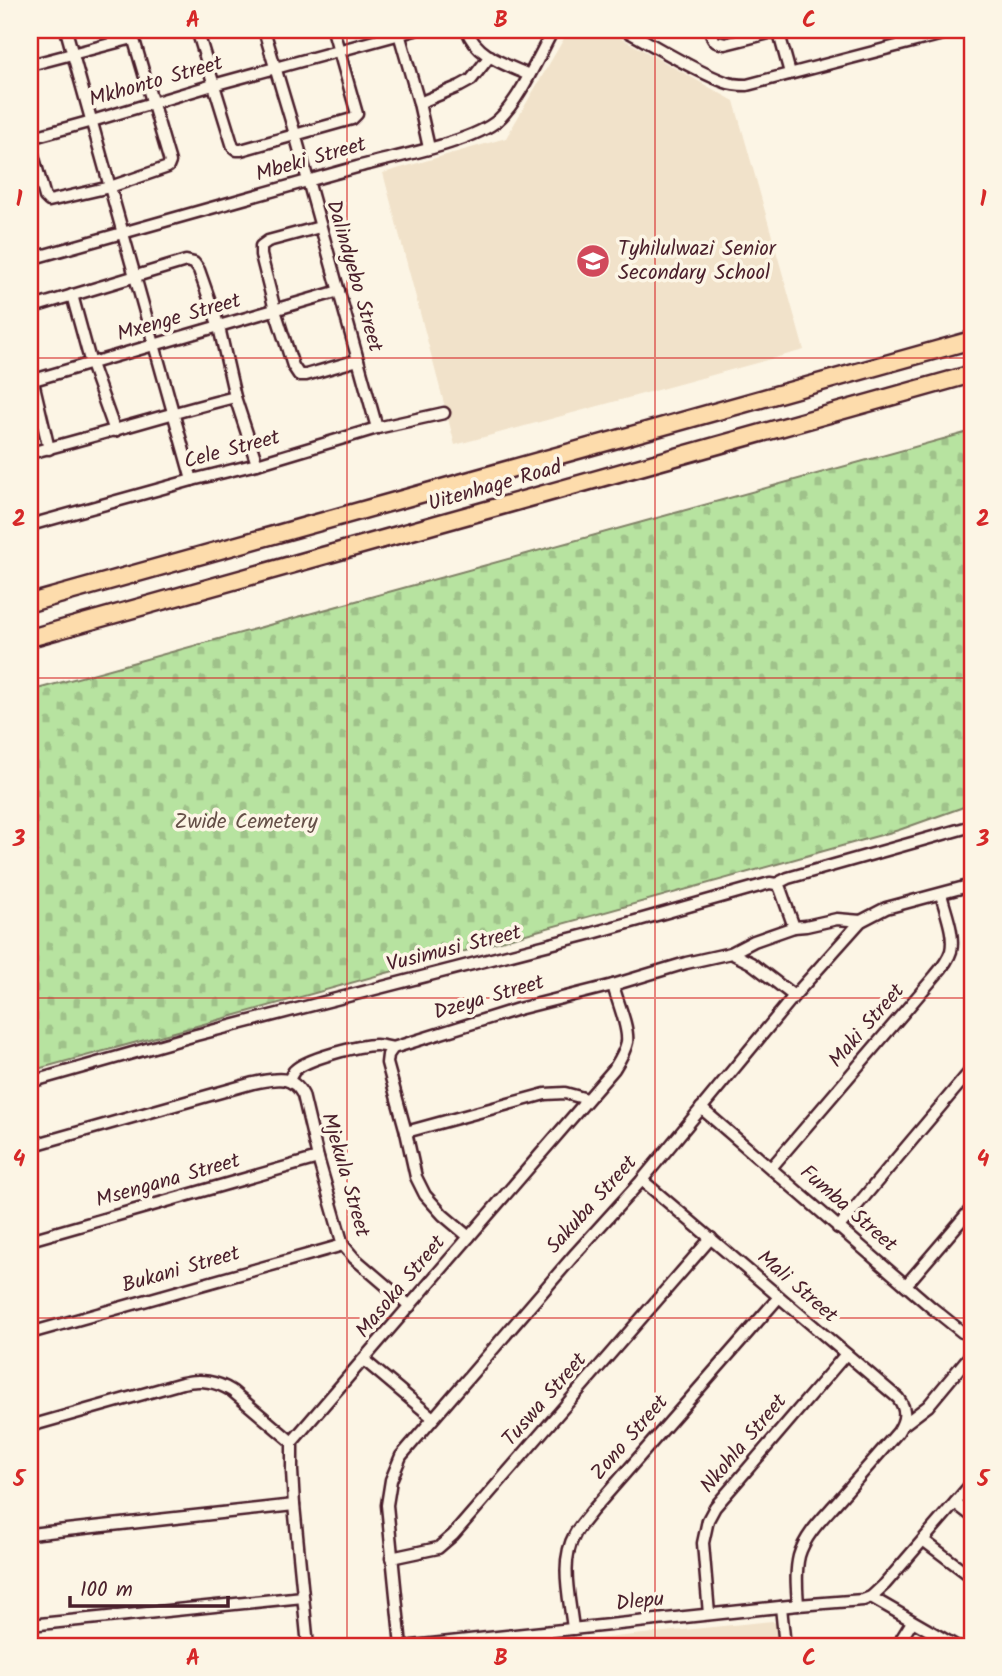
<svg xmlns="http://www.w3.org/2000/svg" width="1002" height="1676" font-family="Kalam,sans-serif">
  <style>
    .built { fill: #f1e2ca }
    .cemetery { fill: url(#cemetery-stones); stroke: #808166; stroke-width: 2 }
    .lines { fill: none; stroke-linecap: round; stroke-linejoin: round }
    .street-casing { stroke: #4a1f2b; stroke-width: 15 }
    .primary-casing { stroke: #4a1f2b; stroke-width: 21 }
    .street { stroke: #fcf5e5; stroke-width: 10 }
    .primary { stroke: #fddcac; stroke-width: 16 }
    .grid { fill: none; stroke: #d62828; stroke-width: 2; stroke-opacity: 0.55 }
    .labels { text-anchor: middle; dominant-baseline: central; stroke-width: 7; stroke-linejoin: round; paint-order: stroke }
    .street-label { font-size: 21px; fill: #4a1f2b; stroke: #fcf5e5 }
    .poi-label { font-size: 21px; fill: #4a1f2b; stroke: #fcf5e5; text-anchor: start }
    .park-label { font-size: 21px; fill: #655048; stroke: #fcf5e5 }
    .neatline { fill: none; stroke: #d62828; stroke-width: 2.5 }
    .grid-label { font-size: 23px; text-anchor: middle; font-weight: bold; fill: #d62828 }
  </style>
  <defs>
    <pattern id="cemetery-stones" width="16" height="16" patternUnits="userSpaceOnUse" patternTransform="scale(1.75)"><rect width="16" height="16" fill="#b7e3a0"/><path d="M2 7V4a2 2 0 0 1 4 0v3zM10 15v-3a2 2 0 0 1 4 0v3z" fill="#9fc28a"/></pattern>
  </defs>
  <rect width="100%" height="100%" fill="#fcf5e5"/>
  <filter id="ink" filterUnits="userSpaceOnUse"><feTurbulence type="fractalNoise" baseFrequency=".0143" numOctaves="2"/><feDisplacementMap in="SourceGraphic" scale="14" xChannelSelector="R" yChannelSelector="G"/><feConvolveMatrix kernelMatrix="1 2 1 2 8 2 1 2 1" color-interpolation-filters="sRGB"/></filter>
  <g filter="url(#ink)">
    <g class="built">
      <polygon points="569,30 607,30 734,101 804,350 455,445 383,173 506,138"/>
      <polygon points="772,1621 780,1625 782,1646 556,1646 556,1643"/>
    </g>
    <polygon class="cemetery" points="972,431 972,804 899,830 193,1027 30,1071 30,691"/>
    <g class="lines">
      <g class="street-casing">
        <g id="street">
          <polyline points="66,30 192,480"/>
          <polyline points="197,30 233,147 237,150 241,150 352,119 357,114 333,30"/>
          <polyline points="264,30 295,134 377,428"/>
          <polyline points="398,30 419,103 429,148"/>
          <path d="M467 30C476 56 505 64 529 75"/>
          <path d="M625 30C656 46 692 70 725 82 732 85 739 85 747 85L958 30"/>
          <polyline points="710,30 713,39 716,42 725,44 781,30"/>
          <polyline points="778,30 790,73"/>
          <polyline points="30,65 133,38"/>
          <polyline points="419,103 460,86 471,80 490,56"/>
          <polyline points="30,138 92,121 213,85 415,30"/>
          <polyline points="30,144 45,197 49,201 110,187 168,167 170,162 131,30"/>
          <polyline points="320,227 268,241 261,246 261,255 275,310 293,366 299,375 306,375 358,360"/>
          <path d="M30 259C139 228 248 197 357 167 392 157 472 143 498 120 519 101 539 56 553 30"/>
          <polyline points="72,295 91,364 115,431"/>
          <polyline points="30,308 186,261 194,263 199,270 219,327 235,397 257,464"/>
          <polyline points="30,369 49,449"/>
          <polyline points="30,381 339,291"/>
          <path d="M30 453C98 436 166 414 235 397"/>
          <polyline points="30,525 192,480 257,464 377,428 444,413"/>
          <polyline points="776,884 788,878 972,826"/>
          <polyline points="731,953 754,941 794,927"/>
          <path d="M289 1081C290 1077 292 1074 294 1071 305 1059 360 1045 376 1045 381 1045 387 1047 393 1048"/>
          <polyline points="30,1082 196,1035 593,933 770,883 776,884 780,888 794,927 806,926 837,919 861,921"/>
          <polyline points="701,1108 931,1307 962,1332 972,1334"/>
          <polyline points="406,1132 545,1094 565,1093 587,1099"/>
          <path d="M30 1146 253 1083C274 1079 291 1073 303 1095L318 1158 343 1245 354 1258 410 1306"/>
          <path d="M771 1168 935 976C941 969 948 961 951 951 955 934 945 911 941 894"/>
          <path d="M642 1180 898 1398C907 1410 906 1419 898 1432 878 1455 857 1479 837 1502 823 1518 805 1535 799 1556 795 1572 797 1589 798 1605"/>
          <polyline points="838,1228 972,1069"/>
          <polyline points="469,1237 443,1215 425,1195 416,1177 406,1132 387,1063 388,1055 393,1048 518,1009 613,985 686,963 731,953 751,963 794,996"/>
          <polyline points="30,1240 318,1158"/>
          <polyline points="906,1285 972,1208"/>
          <polyline points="30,1333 343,1245"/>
          <polyline points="364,1360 433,1418"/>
          <polyline points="903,1425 928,1406 972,1353"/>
          <path d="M30 1426 182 1383C201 1379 216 1381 232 1391L292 1442"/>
          <polyline points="955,1503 972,1516"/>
          <polyline points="30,1534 294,1505"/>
          <polyline points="923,1540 972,1577"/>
          <polyline points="391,1558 438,1548 453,1535 711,1238"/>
          <polyline points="871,1597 956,1646"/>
          <polyline points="781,1607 785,1646"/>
          <polyline points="709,1614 703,1543 708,1520 715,1507 740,1478 846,1354"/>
          <polyline points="30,1625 303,1597"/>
          <path d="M573 1629C570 1599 559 1562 575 1534 579 1526 586 1519 592 1511L779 1297"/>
          <path d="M308 1646 294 1505 292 1471V1442L614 1069C619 1061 625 1052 627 1042 629 1027 617 1001 613 985"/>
          <polyline points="401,1646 387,1505 391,1480 401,1456 576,1253 642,1180 794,996 861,921 886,908 972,885"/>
          <polyline points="412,1646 798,1605 863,1600 871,1597 885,1584 972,1483"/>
          <polyline points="897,1646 912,1622"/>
        </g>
      </g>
      <g class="primary-casing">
        <g id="primary">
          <polyline points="30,603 972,340"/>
          <polyline points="30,638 972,374"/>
        </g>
      </g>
      <use href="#street" class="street"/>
      <use href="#primary" class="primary"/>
    </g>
  </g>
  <path class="grid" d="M347 30V1646M655 30V1646M30 358H972M30 678H972M30 998H972M30 1318H972"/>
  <defs>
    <g id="school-disc" transform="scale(1.75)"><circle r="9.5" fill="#d1495b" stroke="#fcf5e5"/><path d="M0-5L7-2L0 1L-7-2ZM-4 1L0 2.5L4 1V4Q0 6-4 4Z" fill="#fff"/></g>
  </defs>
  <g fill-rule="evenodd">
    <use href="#school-disc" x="593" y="261"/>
  </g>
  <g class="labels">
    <g class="street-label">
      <text transform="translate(156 82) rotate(-16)">Mkhonto Street</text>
      <text transform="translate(311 160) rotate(-16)">Mbeki Street</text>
      <text transform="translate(354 276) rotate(74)">Dalindyebo Street</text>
      <text transform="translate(179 318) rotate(-16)">Mxenge Street</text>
      <text transform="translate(232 450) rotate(-15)">Cele Street</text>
      <text transform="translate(495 486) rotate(-16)">Uitenhage Road</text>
      <text transform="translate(454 949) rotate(-14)">Vusimusi Street</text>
      <text transform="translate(489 998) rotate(-16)">Dzeya Street</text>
      <text transform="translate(867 1026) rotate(-49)">Maki Street</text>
      <text transform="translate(345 1175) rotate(74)">Mjekula Street</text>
      <text transform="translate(168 1181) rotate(-16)">Msengana Street</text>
      <text transform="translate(592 1205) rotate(-48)">Sakuba Street</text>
      <text transform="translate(848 1209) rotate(41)">Fumba Street</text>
      <text transform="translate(181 1270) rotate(-16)">Bukani Street</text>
      <text transform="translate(401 1287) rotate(-50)">Masoka Street</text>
      <text transform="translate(797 1287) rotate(41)">Mali Street</text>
      <text transform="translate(545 1400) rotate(-49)">Tuswa Street</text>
      <text transform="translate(630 1438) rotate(-49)">Zono Street</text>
      <text transform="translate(744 1444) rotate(-50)">Nkohla Street</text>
      <text transform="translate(640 1602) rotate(-6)">Dlepu</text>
    </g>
    <g class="poi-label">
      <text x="618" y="249">Tyhilulwazi Senior<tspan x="618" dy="24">Secondary School</tspan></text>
    </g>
    <g class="park-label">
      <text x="246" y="822">Zwide Cemetery</text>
    </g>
  </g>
  <rect width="1002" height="1676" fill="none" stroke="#fcf5e5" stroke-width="77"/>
  <path d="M70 1596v10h158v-10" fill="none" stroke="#4a1f2b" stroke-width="3.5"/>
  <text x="80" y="1596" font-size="21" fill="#4a1f2b" stroke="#fcf5e5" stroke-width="5" paint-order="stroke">100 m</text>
  <rect x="38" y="38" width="926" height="1600" class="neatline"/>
  <g class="grid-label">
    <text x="193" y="27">A</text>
    <text x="501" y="27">B</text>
    <text x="809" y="27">C</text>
    <text x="19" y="206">1</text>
    <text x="983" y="206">1</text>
    <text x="19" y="526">2</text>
    <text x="983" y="526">2</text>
    <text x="19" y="846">3</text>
    <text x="983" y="846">3</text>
    <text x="19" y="1166">4</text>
    <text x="983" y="1166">4</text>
    <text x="19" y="1486">5</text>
    <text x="983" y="1486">5</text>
    <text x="193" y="1665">A</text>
    <text x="501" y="1665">B</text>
    <text x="809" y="1665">C</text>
  </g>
</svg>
